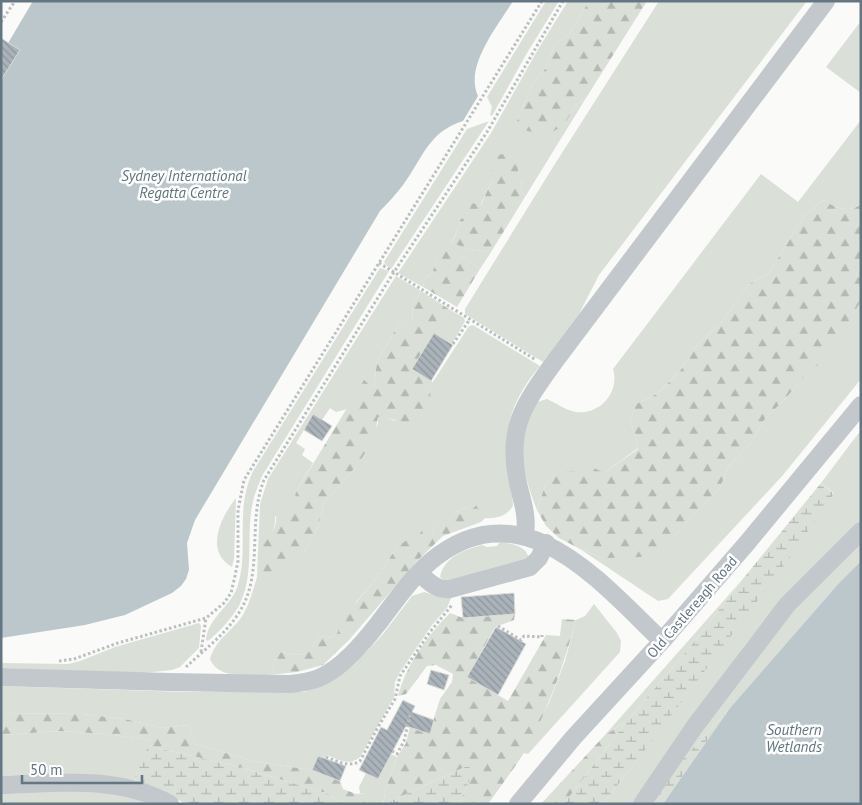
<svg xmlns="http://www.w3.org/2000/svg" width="862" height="805" font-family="'PT Sans',sans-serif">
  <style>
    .green { fill: #dadfd7 }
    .forest { fill: url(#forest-firs) }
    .wetland { fill: url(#wetland-marsh) }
    .water { fill: #bbc7cb }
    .building { fill: url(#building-back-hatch); stroke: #dcdcda }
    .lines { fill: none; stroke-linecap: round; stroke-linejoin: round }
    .path { stroke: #bbbfc2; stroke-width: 3; stroke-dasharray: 2.5 2.5; stroke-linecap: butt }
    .minor { stroke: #c3c8cc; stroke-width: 18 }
    .labels { text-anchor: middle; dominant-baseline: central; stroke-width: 5; stroke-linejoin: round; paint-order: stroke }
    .street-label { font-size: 14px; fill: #657683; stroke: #fff }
    .water-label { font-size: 15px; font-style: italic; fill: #60757c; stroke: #fff }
  </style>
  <defs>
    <pattern id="forest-firs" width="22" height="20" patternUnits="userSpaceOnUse" patternTransform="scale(1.25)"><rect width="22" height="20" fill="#dadfd7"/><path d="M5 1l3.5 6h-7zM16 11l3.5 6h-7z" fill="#b4b9b4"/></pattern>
    <pattern id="wetland-marsh" width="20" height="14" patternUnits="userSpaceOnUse" patternTransform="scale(1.25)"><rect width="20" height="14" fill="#dadfd7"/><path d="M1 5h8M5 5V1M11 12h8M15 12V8" fill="none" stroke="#b4b9b4"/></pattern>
    <pattern id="building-back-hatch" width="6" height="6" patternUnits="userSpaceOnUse" patternTransform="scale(1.25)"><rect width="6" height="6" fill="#aab3b9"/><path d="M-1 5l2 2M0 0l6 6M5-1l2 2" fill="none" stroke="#8e969c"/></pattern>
  </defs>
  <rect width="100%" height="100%" fill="#fafaf8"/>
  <g class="green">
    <polygon points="546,1 559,1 527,53 492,116 490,115 492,107 487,97"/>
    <polygon points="568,1 589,1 571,31 554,47 546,68 533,83 517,121 564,125 576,105 586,98 525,197 521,190 522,178 492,180 480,206 460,220 459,227 452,242 469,249 491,252 480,269 460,255 438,256 432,274 425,277 423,287 398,273 491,133 537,51"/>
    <polygon points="659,1 807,1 599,275 579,314 543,362 465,314 465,309 553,167"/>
    <polygon points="861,21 861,93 826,67"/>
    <path d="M861 120V205C846 213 836 208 823 200L804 216 769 273 748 285 722 322 698 344 680 371 657 394 636 404 630 421 636 437 638 448 604 473 557 472 545 486 537 510C526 482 517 452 526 422 528 415 533 408 537 402L547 399C556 403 565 410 576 412 600 415 620 392 613 369L761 174 798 202Z"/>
    <polygon points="489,121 391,269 386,265 384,262 467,129"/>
    <path d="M380 268 389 271 262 476C258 486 254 495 252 506 246 539 255 574 239 606 231 619 220 631 208 641L206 640C208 618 229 608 237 588 250 550 234 511 253 471Z"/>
    <path d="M396 276 421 291 412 305 413 321 400 322 377 361 374 388 364 381 347 409 336 412 330 408 322 420 313 415 296 443 305 449 302 455 313 463 296 492 294 506 286 512 275 517C276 531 267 542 258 551L260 504 268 479Z"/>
    <polygon points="861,301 861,379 783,475 668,599 658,601 580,549 603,558 675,535 720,488 728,467 752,442 764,420 785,399 804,377 849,319"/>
    <polygon points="449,309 464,318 465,321 452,344 434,333"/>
    <path d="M473 325 540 366C511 400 502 431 508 475 509 486 513 495 513 506 507 516 496 519 485 518L481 522 475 520 470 511 465 507 439 522 434 526 433 537 417 540 397 547 375 580 356 602 338 632 332 638 324 636 318 638C306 659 303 656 281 652L274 662 273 672 268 675C249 674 218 680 210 659 215 641 230 632 241 618 249 606 253 590 257 577H275L304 553 318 527 324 502 338 488 357 465 378 424V416L384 417 395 421 429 388 469 326Z"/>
    <polygon points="861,430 861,523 770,614 746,644 669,751 634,804 602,804 630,770 834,493 821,483"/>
    <path d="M236 498 234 559 232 567C204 551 221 517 236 498Z"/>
    <polygon points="861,541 861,561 839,583 730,708 659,785 798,603"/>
    <path d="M500 542C512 544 525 545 529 558L525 562 450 581H445L440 577C444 557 464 550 482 545L487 547 497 546Z"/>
    <polygon points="742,580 690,647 628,720 604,736"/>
    <path d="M424 592 444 598H451L447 608 432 625 400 672 395 682 394 697 360 757C350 766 338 760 327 755L325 758 318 756 312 770 257 762 195 744 189 725 162 728 125 719 82 714 1 713V686L185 692H304L323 686 355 664 383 634 412 596Z"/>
    <polygon points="594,604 617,633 621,641 620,652 528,754 523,753 549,703 565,661 576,620 585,616"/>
    <polygon points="199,623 201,626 199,648 180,667 172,670 142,673 1,668 1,663 68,664 80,661 115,647"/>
    <polygon points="60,731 106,734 151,740 134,780 86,774 1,776 1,735"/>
    <polygon points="391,754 397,757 386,788 383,804 365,804 364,793 360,793 359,787 366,773 378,779"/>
    <polygon points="102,790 153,804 1,804 1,792"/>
  </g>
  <g class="forest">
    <polygon points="589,1 647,1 586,98 576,105 564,125 549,134 527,131 517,121 533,83 546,68 554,47 571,31"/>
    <polygon points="510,152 518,163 518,177 522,178 521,190 525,197 491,252 469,249 452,243 459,227 460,220 469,213 471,203 481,205 492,180 490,173 499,155"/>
    <path d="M823 200C836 208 846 213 861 205V301L827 357 804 377 785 399 764 420 752 442 728 467 720 488 675 535 641 557 603 558 580 549 559 538 546 526 537 510 545 486 557 472 575 471 584 463 604 473 638 449 636 437 630 421 636 404 657 394 680 371 698 344 722 322 748 285 769 273 804 216Z"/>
    <polygon points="444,251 460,255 480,269 457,307 423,287 425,277 432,274 438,256"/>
    <path d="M421 291 449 309 413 369 433 382 429 388C432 396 430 404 425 411 410 432 396 417 378 417L374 440 357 465 338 488 324 502 318 527 304 553 290 567 275 577H257L258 551C264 544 271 536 275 526 277 520 275 517 279 510L286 512 293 506 296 492 364 380 374 388 377 361 400 322 413 321 412 305Z"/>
    <path d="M477 505 481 508 479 516 475 519 481 522 443 536 417 561 349 640 323 665 297 672 268 675 273 672 274 662 281 652C303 656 306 659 318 638L324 636 332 638 338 632 339 623 375 580 397 547 411 537 417 539 422 530 433 536 434 526 446 514 455 513 465 507 470 511Z"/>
    <path d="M450 613 463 618 515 614 514 620 495 627 467 677 508 701 546 635 560 636 562 619 576 620C563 667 548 711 524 753 513 770 500 787 488 804H459L467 786V766L393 800V804H383L386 788 397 757 406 743 413 714 429 734 440 699 452 682 453 674 436 665 427 666 406 694 398 696C406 665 428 635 450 613Z"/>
    <polygon points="1,713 82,714 125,719 162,728 189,725 195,744 257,762 312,770 340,781 343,789 356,794 365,793 365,804 342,804 329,794 236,766 148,746 150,740 106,734 60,731 1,735"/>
    <polygon points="628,720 564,804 541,804 604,736"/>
  </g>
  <g class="wetland">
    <polygon points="821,483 834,494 785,564 630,770 602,804 564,804 628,720 690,647 742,580"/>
    <polygon points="730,708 663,804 647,804 659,785"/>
    <polygon points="148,746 236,766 329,794 342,804 186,804 154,787 134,780"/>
    <polygon points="467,766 473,770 467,786 459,804 393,804 393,800"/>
  </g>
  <g class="water">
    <path d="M33 1H513C498 26 464 66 478 96L463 121C428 132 423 158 403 185 396 194 388 203 380 211L195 520 187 543 189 570 186 579 181 586 172 593 125 615 85 625 1 638V55Z"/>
    <polygon points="861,561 861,804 663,804 730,708 839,583"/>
  </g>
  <g class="building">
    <polygon points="1,38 20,50 1,80"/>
    <polygon points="434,333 453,345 431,381 412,369"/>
    <polygon points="313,414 332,426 322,441 304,430"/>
    <polygon points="514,593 515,614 463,618 461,597"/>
    <polygon points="496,627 526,644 498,695 467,677"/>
    <polygon points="431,670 449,675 444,690 427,684"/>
    <polygon points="403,700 415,706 412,712 434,720 430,734 406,726 378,779 359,770 381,727 387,730"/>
    <polygon points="318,756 346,766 340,781 312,770"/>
  </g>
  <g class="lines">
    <g class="path">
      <polyline points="1,22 15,1"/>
      <polyline points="379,263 536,360"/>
      <polyline points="453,344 470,319"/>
      <polyline points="498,626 521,640 524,636 542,637 542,635"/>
      <polyline points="201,652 206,618"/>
      <polyline points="59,661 74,659 118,643 206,618 224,603 231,593 235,576 238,561 238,510 244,480 542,1"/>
      <path d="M186 667C204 650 227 633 240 611 264 572 247 522 264 480L394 272 487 132 563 1"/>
      <polyline points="392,751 397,754 404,741 410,715"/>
      <path d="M326 757C337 761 349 768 360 761L378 727 395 699 400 676 430 632 452 605"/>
    </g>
    <g class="minor">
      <path d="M525 535C528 512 521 500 517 478 507 425 526 402 555 361L826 1"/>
      <path d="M419 573C428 581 437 591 450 589L530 567 539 558 546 543"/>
      <path d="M1 677 169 682 290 684C300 683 310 682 319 678 342 668 362 644 377 625 394 603 410 579 431 561 522 486 599 581 662 641"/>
      <path d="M1 785C59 783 118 775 170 804"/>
      <polyline points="518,804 573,738 662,641 747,543 861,405"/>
      <polyline points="642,804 695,726 787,605 861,531"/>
    </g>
  </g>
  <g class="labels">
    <g class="street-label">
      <text transform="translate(692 607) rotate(-49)">Old Castlereagh Road</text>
    </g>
    <g class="water-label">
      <text x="184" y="175">Sydney International<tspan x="184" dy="17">Regatta Centre</tspan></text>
      <text x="794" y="729">Southern<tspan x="794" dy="17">Wetlands</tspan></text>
    </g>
  </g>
  <rect width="862" height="805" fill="none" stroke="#657683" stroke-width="5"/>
  <path d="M22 775v8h120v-8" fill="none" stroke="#657683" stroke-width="2.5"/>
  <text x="30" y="775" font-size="15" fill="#657683" stroke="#ffffff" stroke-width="4" paint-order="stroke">50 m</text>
</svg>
